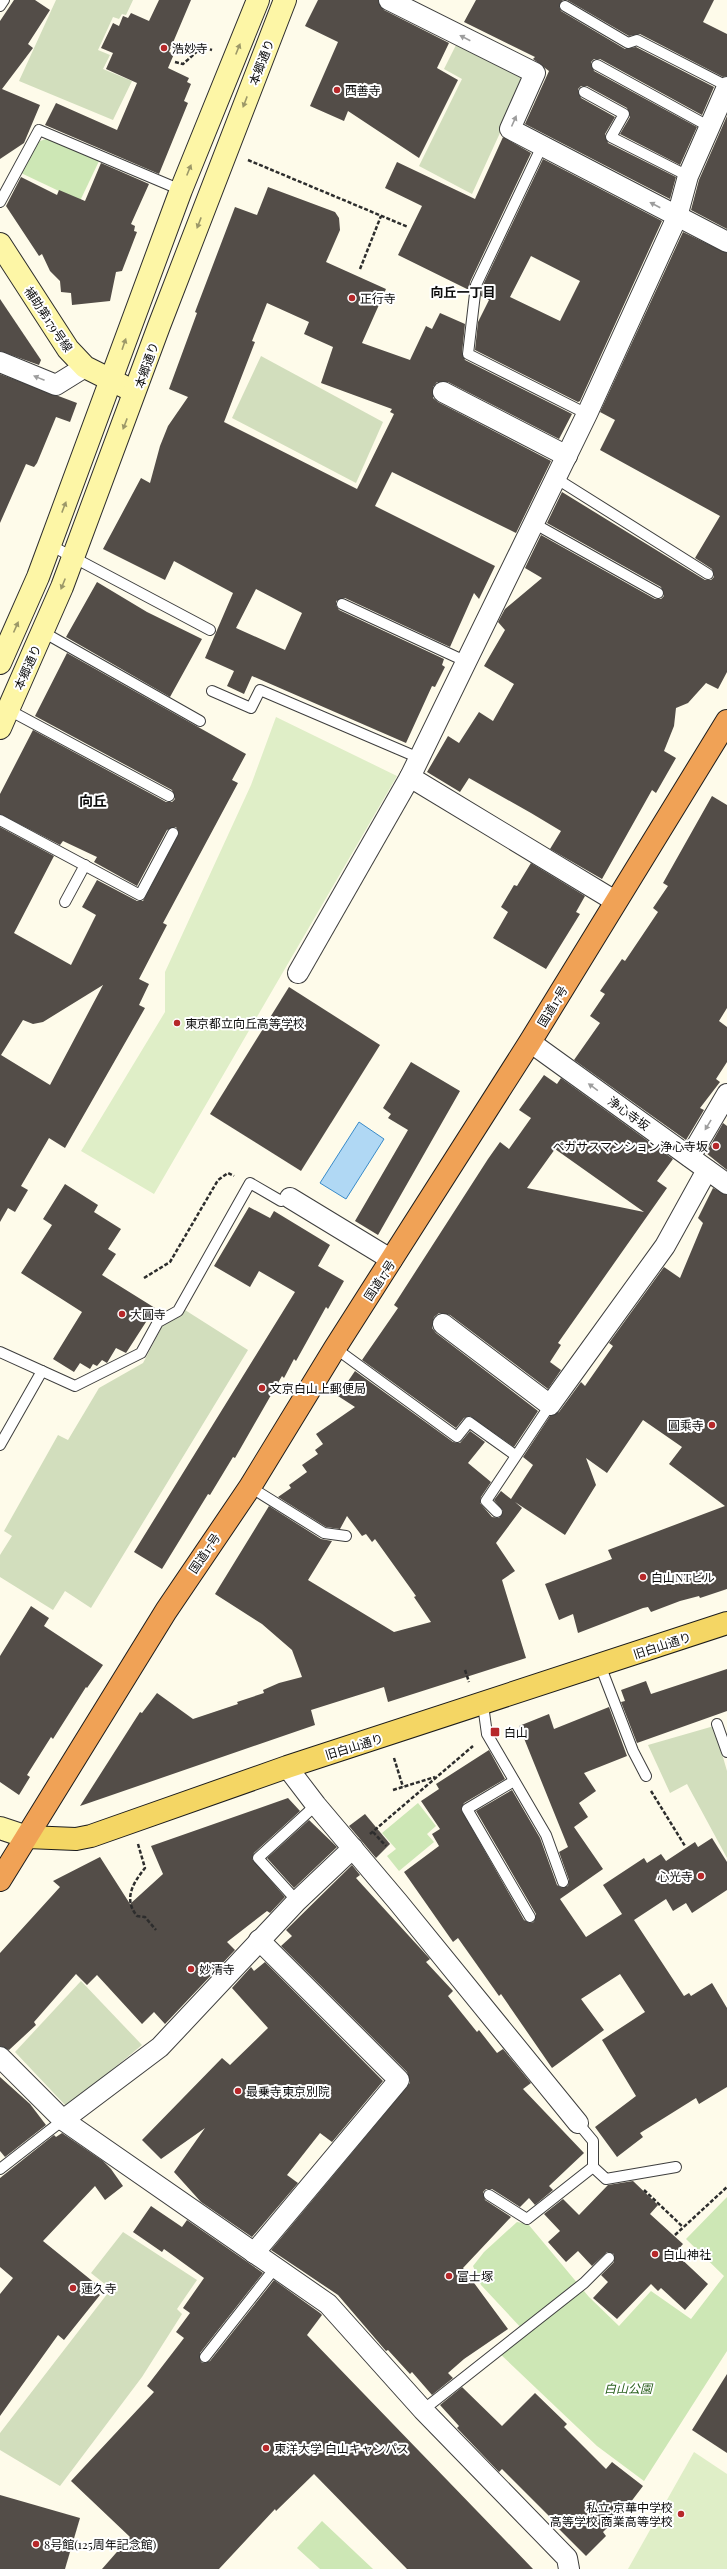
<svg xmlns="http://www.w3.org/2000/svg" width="727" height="2569" font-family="'Playfair Display','Noto Sans JP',serif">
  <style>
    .green { fill: #cde7b5 }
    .cemetery { fill: #d2debd }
    .pitch { fill: #dfeec7 }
    .water { fill: #b0d8f4; stroke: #398bc9 }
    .building { fill: #534d48; fill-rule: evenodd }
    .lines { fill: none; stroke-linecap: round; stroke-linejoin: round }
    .lane-casing { stroke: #3e3e3e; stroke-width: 12 }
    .street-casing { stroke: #3e3e3e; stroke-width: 22 }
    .secondary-casing { stroke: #2d2d2d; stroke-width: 24 }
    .primary-casing { stroke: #1c1c1c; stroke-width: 24 }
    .highway-casing { stroke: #1c1c1c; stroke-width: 24 }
    .path { stroke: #2d2d2d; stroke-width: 2.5; stroke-dasharray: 4 2; stroke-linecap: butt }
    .lane { stroke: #fff; stroke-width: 10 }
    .street { stroke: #fff; stroke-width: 20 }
    .secondary { stroke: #fdf6a6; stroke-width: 22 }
    .primary { stroke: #f4d664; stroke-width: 22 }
    .highway { stroke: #f0a256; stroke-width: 22 }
    .oneway { fill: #9d9d9d }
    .oneway2 { fill: #9c9868 }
    .poi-dot { fill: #b6282a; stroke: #fff; stroke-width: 1.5 }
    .labels { text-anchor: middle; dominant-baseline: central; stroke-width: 4; stroke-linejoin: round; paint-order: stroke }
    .poi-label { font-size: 12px; fill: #0b0b0b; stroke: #fff; text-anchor: start }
    .street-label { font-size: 12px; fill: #0b0b0b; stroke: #fff }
    .park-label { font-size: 12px; font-style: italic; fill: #2a601e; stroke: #fff }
    .neighbourhood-label { font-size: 13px; font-weight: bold; fill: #0b0b0b; stroke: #fff }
    .quarter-label { font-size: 14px; font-weight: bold; fill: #0b0b0b; stroke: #fff }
  </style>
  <rect width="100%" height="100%" fill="#fefbea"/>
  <g class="green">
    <polygon points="52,137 99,161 80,201 21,173 37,142"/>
    <polygon points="418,1803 436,1826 427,1834 434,1842 399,1871 387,1856 396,1849 382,1833"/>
    <polygon points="727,2197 727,2351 644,2481 597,2446 497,2351 524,2331 481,2285 473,2266 484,2252 517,2222 528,2224 589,2297 619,2326 651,2291 691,2319 724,2276 686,2239"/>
    <polygon points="322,2521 373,2569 320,2569 297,2548"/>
  </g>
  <g class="cemetery">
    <polygon points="56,0 133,0 126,15 122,14 119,19 113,17 98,50 110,55 103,69 132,81 113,120 19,81"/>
    <polygon points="459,39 527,74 472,194 419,166 462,79 444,69"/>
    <polygon points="261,356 383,422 356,483 232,418"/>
    <polygon points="185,1310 248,1350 91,1608 65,1591 53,1610 0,1577 0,1555 12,1536 4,1531 58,1435 68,1440 99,1388 143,1363 163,1325"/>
    <polygon points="714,1726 727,1771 727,1858 687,1784 670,1793 648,1745"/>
    <polygon points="81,1981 142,2045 67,2107 15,2052"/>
    <polygon points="123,2232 197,2280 177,2309 182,2314 142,2377 60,2486 0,2450 0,2433 111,2289 91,2273"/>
  </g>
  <g class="pitch">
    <polygon points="276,717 397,776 154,1194 81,1151 165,1012 165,972 251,785"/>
    <polygon points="694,2452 727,2474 727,2569 628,2569"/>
  </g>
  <polygon class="water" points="359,1122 384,1139 346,1199 320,1183"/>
  <g class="building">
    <polygon points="14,0 35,0 50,10 28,44 33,48 2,89 40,105 24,143 0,159 0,21"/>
    <polygon points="159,0 191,0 169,52 174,54 168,68 189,78 187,82 191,84 184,101 188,103 159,174 45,125 56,103 117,130 137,83 106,69 113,53 101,48 113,23 119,26 123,16 128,18 131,13 149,21"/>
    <polygon points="318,0 378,0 384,10 449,43 437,68 458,80 419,158 348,111 344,121 310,106 338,42 305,26"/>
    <polygon points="476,0 563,0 559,6 561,11 625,49 636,47 714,87 702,115 600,59 594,59 591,62 594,71 697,127 680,165 620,134 630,117 627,108 587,86 581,86 578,89 581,98 615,117 605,134 608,143 676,177 670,199 525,124 549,71 533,59 535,57 464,22"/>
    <polygon points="567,0 714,0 703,22 727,34 727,76 723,77 640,34 629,36"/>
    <polygon points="727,116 727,229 691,210 699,180"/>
    <polygon points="503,137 531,153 470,282 469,290 398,255 422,206 385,188 397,162 475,199"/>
    <path d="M543 159 662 221 580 401 578 402 475 350 478 322 489 300 481 296 482 287ZM531 256 580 281 560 321 510 297Z"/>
    <polygon points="101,163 149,184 131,224 135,226 134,231 137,232 122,271 116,272 110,301 72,305 71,293 61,292 60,281 50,271 42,254 39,256 6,206 21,177 57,195 59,190 85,201"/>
    <path d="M268 187 335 212 339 218 340 230 326 262 386 289 362 343 410 360 426 326 432 329 440 313 465 324 462 353 465 360 572 414 559 439 448 382H437L433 387V398L438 402 551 461 516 533 392 472 375 506 495 566 479 599 474 593 450 647 345 598 336 601V605L339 610 444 659 442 665 445 667 435 687 432 686 406 743 252 676 244 694 227 686 234 671 205 658 233 593 174 561 165 580 103 549 141 478 150 483 160 446 168 426 188 397 169 389 197 313 195 312 235 207 257 215ZM267 303 309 322 304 334 333 347 321 383 392 409 390 412 394 414 357 489 224 422 255 342 252 341ZM256 589 302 613 285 650 236 628Z"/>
    <polygon points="683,232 727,253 727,672 718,689 706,683 688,703 676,708 674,726 664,751 676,758 656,793 652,790 602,879 550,849 561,831 531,813 469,778 460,792 427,772 448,736 459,743 479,712 493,721 514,684 484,666 505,630 498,622 505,609 542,578 525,568 541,535 655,599 661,599 664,596 661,587 547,523 562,492 705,580 711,580 714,577 712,569 695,558 720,516 600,450 615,420 600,412"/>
    <polygon points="0,299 41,360 39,365 0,351"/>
    <polygon points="0,374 77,403 70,422 56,417 37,463 34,467 26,464 0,523"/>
    <polygon points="97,582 147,612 202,639 170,697 66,637"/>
    <path d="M67 653 246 754 232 780 238 783 163 923 167 925 139 979 149 984 139 1005 145 1008 65 1148 49 1138 21 1186 28 1190 15 1212 8 1208 0 1222V827L54 856 14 933 71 965 96 915 82 907 97 880 137 901H143L179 833 176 827 167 830 137 886 94 862 97 857 63 841 60 845 0 814V794L33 730 166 802H172L175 799 172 790 35 716ZM103 985 50 1085 1 1055 23 1020 33 1024 43 1022Z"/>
    <polygon points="712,796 727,805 727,1008 719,1021 727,1027 727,1062 716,1079 720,1082 700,1108 704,1110 686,1140 574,1060 600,1023 590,1016 605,994 600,991 622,959 625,961 658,912 653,908 668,886 663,883"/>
    <polygon points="531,863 585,896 576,912 580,914 546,969 493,938 508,912 501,907 514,885 517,886"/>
    <polygon points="289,987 380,1045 301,1171 210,1114"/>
    <polygon points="411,1062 460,1091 378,1235 355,1221 408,1130 388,1118 391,1114 383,1108"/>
    <path d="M544 1075 557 1084 561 1078 673 1159 657 1181 667 1188 558 1343 561 1345 550 1362 561 1370 548 1389 450 1315 439 1313 434 1317 432 1328 436 1333 538 1411 514 1447 470 1416 464 1418 456 1428 362 1360 398 1308 394 1305 488 1159 500 1142 509 1149 531 1118 519 1110ZM555 1149 644 1212 527 1188Z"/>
    <polygon points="723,1123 727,1126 727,1170 706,1153"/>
    <polygon points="65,1184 98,1205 94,1212 121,1229 108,1249 116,1254 102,1275 155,1308 126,1353 116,1348 107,1363 102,1360 97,1366 93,1364 90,1369 80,1363 74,1372 53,1359 82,1312 21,1273 52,1225 43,1219"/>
    <polygon points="713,1188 727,1195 727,1589 700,1598 699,1596 680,1601 651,1612 648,1607 643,1608 578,1633 573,1614 559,1620 545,1584 612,1559 608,1550 725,1506 669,1464 682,1447 643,1420 607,1473 586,1458 596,1485 565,1535 515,1502 522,1508 496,1543 515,1571 502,1580 526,1658 388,1702 384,1687 311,1710 315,1725 80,1806 140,1712 142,1713 157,1693 193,1719 238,1704 237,1702 264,1693 263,1690 279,1683 302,1677 292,1650 262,1624 215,1594 269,1506 321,1539 332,1541 308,1580 394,1632 431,1622 414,1597 416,1596 375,1539 372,1542 366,1534 362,1536 347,1516 340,1529 326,1527 278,1497 291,1488 289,1485 307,1472 302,1465 318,1454 315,1450 323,1444 316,1434 355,1407 338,1396 355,1371 453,1442 460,1443 470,1431 485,1442 468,1463 491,1482 481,1497 480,1503 492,1517 499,1518 503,1511 494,1500 501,1491 511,1499 533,1465 523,1457 550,1416 559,1412 581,1382 585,1386 613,1346 609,1343 664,1267 680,1278 703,1223 698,1218"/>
    <polygon points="249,1207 270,1218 274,1211 330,1245 318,1266 344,1281 328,1309 326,1307 296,1361 294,1359 284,1378 282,1376 235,1458 233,1457 210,1495 208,1494 162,1569 134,1552 295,1292 259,1271 250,1287 214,1266"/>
    <polygon points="31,1606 49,1618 44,1626 103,1665 87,1688 86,1687 53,1739 51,1737 27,1775 30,1777 19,1795 0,1782 0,1656"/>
    <polygon points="727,1669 727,1711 637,1743 621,1702 625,1701 621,1690 646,1681 651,1694"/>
    <polygon points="609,1707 627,1756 584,1773 596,1791 579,1803 588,1817 574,1827 603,1869 560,1899 586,1937 622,1914 603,1885 644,1858 647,1863 661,1854 666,1861 695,1842 698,1847 712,1838 727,1862 727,1890 692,1913 686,1903 673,1911 666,1899 634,1920 684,1996 689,1993 691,1996 712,1983 727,2008 727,2087 699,2104 696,2098 640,2133 643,2137 617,2157 595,2127 636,2096 602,2040 645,2012 620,1974 581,1999 604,2030 552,2068 501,1994 499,1996 458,1938 453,1942 404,1872 439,1846 432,1834 440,1829 421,1801 439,1789 436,1784 489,1750 505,1779 464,1803 461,1809 524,1920 530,1923 534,1922 536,1914 476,1811 512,1790 540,1838 557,1885 562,1888 568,1886 569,1880 559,1852 568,1847 519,1726 549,1714 554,1729"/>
    <polygon points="288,1798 300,1811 254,1853 252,1859 285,1897 270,1913 267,1911 227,1942 235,1950 165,2024 154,2012 142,2024 97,1975 87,1985 76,1974 34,2022 36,2025 9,2050 0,2046 0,1953 60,1887 53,1881 100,1857 130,1904 163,1874 151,1846"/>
    <polygon points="365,1814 390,1844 376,1858 349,1826"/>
    <polygon points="309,1820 337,1847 294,1888 267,1858"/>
    <polygon points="352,1865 360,1875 356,1878 430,1959 426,1962 453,1991 448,1996 477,2032 479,2030 497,2053 503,2049 531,2083 523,2089 584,2153 549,2186 553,2190 535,2205 529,2198 520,2207 492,2189 486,2189 483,2192 485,2200 511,2217 463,2268 508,2329 464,2359 448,2373 453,2378 432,2395 412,2372 410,2374 388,2350 386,2351 338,2295 271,2250 410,2083 407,2072 281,1946 292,1936 286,1930"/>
    <polygon points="265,1962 383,2081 332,2142 320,2133 287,2175 298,2183 252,2237 201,2202 174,2172 205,2128 161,2159 142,2140 222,2058 230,2065 268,2028 232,1988 251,1967 254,1971"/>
    <polygon points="0,2077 30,2104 46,2125 5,2157 0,2151"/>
    <polygon points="62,2133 103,2161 111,2169 123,2186 105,2200 95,2186 43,2241 96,2284 92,2289 100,2295 64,2340 58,2335 0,2416 0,2294 13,2278 0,2267 0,2178 54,2135 56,2137"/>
    <polygon points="633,2181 658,2205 650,2214 683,2244 675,2253 708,2284 685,2310 661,2288 658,2291 651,2284 617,2319 593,2298 608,2282 601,2275 614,2262 614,2254 607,2252 592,2266 578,2251 566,2262 548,2242 560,2231 544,2214 563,2199 579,2215 608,2185"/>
    <polygon points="151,2206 182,2227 187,2220 263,2273 200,2353 201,2362 204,2363 210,2361 274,2280 320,2313 322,2315 307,2335 533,2569 407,2569 314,2474 276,2511 275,2509 219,2569 102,2569 130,2537 71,2481 154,2392 147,2386 184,2338 176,2332 190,2313 183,2308 204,2278 164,2249 162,2252 133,2232"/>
    <polygon points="727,2374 727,2453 692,2430"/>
    <polygon points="462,2387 502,2426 535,2393 567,2424 564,2427 606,2469 612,2462 643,2486 624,2511 603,2532 606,2536 586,2556 556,2526 557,2524 502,2469 499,2472 457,2428 459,2426 440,2405"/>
    <polygon points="0,2495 80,2518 65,2569 0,2569"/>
  </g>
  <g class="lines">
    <g class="lane-casing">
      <g id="lane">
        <polyline points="0,6 4,0"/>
        <polyline points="565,6 628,43 637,40 727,86"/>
        <polyline points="597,65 710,127"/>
        <polyline points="584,92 624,114 611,137 688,176"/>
        <polyline points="542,146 476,285 468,354 587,414"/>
        <polyline points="0,202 39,130 181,190"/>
        <polyline points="557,479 708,574"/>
        <polyline points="535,524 658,593"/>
        <polyline points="50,545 210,630"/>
        <polyline points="342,604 467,662"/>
        <polyline points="43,632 200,721"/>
        <polyline points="212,691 251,708 260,690 419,758"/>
        <polyline points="7,709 169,796"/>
        <polyline points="0,820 140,895 173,833"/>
        <polyline points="65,902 85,865"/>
        <polyline points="335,1348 457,1437 469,1422 515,1455"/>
        <polyline points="0,1352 75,1386 141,1353 158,1322 178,1311 250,1183 281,1201 290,1198"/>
        <polyline points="0,1445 42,1371"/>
        <polyline points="250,1487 324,1533 346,1536"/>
        <polyline points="497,1512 486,1501 550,1405"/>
        <polyline points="600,1665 633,1751 646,1776"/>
        <polyline points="483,1705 487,1734 546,1835 563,1882"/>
        <polyline points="717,1724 727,1752"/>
        <polyline points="514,1781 467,1809 530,1917"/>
        <polyline points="297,1901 258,1858 316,1805"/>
        <polyline points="578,2123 593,2141 593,2167 606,2179 676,2167"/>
        <polyline points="0,2169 63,2120"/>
        <polyline points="489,2195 527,2219 593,2167"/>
        <polyline points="205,2357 275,2268"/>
        <polyline points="423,2410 584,2283 609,2258"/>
      </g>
    </g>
    <g class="street-casing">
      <g id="street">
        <polyline points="389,0 535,73 510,129 727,242"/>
        <polyline points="0,362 56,385 85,367"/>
        <polyline points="443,392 567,456"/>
        <polyline points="615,901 410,777 587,414 677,217 688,176 727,87"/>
        <polyline points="298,973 410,777"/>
        <polyline points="530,1042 727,1184"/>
        <polyline points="690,1157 727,1094"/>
        <polyline points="290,1198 392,1260"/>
        <polyline points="443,1324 550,1405 665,1246 707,1170"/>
        <polyline points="287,1767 316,1805 398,1902 578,2123"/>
        <polyline points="0,2057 63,2120 328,2304 423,2410 567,2558 569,2569"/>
        <polyline points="63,2120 160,2047 297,1901 353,1848"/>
        <polyline points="254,2253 399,2080 259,1940"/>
      </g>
    </g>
    <g class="secondary-casing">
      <g id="secondary">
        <polyline points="0,244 68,349 85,367 125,387"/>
        <polyline points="0,663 38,577 181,190 258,0"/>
        <polyline points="0,728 62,587 159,326 285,0"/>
        <polyline points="0,1828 27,1837"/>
      </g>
    </g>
    <g class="primary-casing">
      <polyline id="primary" points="27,1837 76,1839 91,1836 287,1767 727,1623"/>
    </g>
    <g class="highway-casing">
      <polyline id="highway" points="0,1880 166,1611 250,1487 335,1348 530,1042 727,721"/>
    </g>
    <g class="path">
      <polyline points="175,62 183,64 202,47 212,50"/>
      <polyline points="248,160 408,227"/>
      <polyline points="360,269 381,216"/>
      <polyline points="144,1278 170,1262 218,1180 228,1173 234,1176"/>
      <polyline points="465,1670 469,1682"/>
      <polyline points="394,1758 403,1787"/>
      <polyline points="393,1790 435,1777"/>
      <polyline points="651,1791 685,1846"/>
      <polyline points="373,1832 386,1846"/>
      <polyline points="370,1834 473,1746"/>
      <path d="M138 1844 145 1868C133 1883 123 1899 137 1916L145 1917 156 1930"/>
      <polyline points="644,2190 683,2227"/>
      <polyline points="675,2235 727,2187"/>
    </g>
    <use href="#lane" class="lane"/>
    <use href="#street" class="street"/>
    <use href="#secondary" class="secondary"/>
    <use href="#primary" class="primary"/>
    <use href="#highway" class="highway"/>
  </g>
  <defs><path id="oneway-solid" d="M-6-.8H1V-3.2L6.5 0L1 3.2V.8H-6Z"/></defs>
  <g class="oneway">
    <use href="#oneway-solid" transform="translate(465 38) rotate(-153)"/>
    <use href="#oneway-solid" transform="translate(514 121) rotate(-66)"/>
    <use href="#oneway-solid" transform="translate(655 205) rotate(-152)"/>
    <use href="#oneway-solid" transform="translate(39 378) rotate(-158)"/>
    <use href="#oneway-solid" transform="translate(593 1087) rotate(-144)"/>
    <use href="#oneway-solid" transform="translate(708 1125) rotate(121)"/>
  </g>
  <g class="oneway2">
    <use href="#oneway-solid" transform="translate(238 49) rotate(-68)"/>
    <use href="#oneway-solid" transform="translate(245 102) rotate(111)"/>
    <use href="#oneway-solid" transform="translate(189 170) rotate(-68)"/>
    <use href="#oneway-solid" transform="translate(199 223) rotate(111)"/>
    <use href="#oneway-solid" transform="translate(124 344) rotate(-71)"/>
    <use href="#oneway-solid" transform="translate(125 424) rotate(111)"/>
    <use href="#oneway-solid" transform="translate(64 507) rotate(-69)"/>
    <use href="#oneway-solid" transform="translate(63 584) rotate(112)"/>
    <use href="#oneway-solid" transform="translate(16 627) rotate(-66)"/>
  </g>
  <g class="poi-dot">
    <circle cx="164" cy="48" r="4"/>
    <circle cx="337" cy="90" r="4"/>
    <circle cx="352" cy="298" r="4"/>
    <circle cx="177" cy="1023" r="4"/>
    <circle cx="716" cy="1146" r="4"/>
    <circle cx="122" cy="1314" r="4"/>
    <circle cx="262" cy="1388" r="4"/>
    <circle cx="712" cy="1425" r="4"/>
    <circle cx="643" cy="1577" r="4"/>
    <rect x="490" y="1727" width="10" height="10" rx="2"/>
    <circle cx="701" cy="1876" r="4"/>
    <circle cx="191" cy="1969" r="4"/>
    <circle cx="238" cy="2091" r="4"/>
    <circle cx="655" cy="2254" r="4"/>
    <circle cx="449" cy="2276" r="4"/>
    <circle cx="73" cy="2288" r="4"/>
    <circle cx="266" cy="2448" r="4"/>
    <circle cx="681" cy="2514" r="4"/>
    <circle cx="36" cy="2544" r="4"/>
  </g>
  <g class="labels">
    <g class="poi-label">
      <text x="172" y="48">浩妙寺</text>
      <text x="345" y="90">西善寺</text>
      <text x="360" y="298">正行寺</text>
      <text x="185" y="1023">東京都立向丘高等学校</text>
      <text x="708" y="1146" text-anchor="end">ペガサスマンション浄心寺坂</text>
      <text x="130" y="1314">大圓寺</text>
      <text x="270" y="1388">文京白山上郵便局</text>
      <text x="704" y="1425" text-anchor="end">圓乘寺</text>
      <text x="651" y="1577">白山NTビル</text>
      <text x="504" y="1732">白山</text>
      <text x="693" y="1876" text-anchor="end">心光寺</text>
      <text x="199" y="1969">妙清寺</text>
      <text x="246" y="2091">最乗寺東京別院</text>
      <text x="663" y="2254">白山神社</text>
      <text x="457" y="2276">富士塚</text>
      <text x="81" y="2288">蓮久寺</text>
      <text x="274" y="2448">東洋大学 白山キャンパス</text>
      <text x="673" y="2507" text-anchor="end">私立 京華中学校<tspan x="673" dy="14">高等学校 商業高等学校</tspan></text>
      <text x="44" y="2544">8号館(125周年記念館)</text>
    </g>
    <g class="street-label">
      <text transform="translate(261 62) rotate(-69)">本郷通り</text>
      <text transform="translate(49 319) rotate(56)">補助第179号線</text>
      <text transform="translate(146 365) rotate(-71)">本郷通り</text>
      <text transform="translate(27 667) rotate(-66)">本郷通り</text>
      <text transform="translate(552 1006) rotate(-59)">国道17号</text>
      <text transform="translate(629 1113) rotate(36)">浄心寺坂</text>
      <text transform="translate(379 1280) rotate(-57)">国道17号</text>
      <text transform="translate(204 1553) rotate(-56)">国道17号</text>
      <text transform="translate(662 1645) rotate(-18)">旧白山通り</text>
      <text transform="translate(354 1746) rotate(-17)">旧白山通り</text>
    </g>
    <g class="park-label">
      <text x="628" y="2388">白山公園</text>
    </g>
    <g class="neighbourhood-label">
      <text x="463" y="291">向丘一丁目</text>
    </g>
    <g class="quarter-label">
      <text x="93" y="800">向丘</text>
    </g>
  </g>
</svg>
